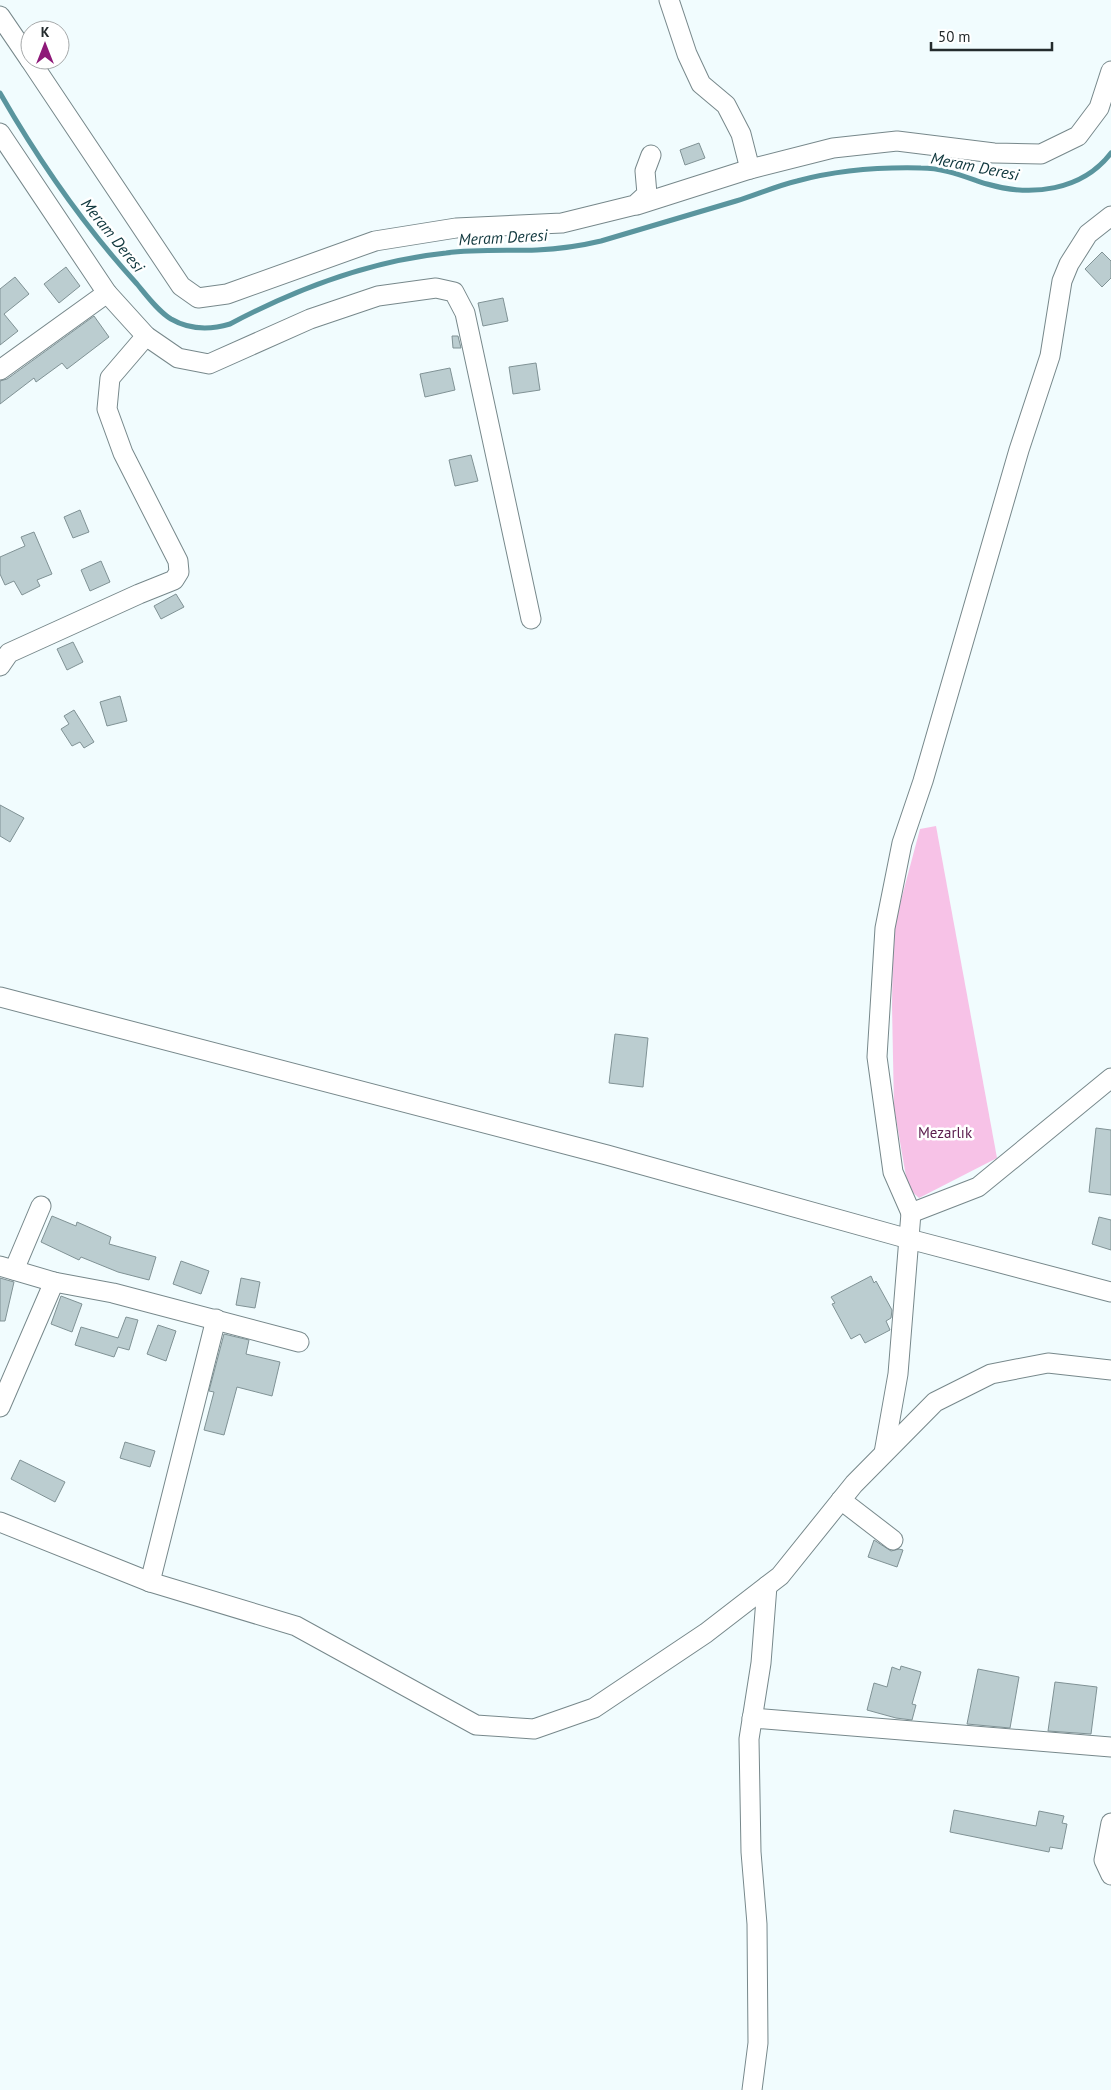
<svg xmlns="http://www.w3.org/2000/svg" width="1111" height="2090" font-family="'PT Sans',sans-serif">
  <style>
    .green { fill: #f7c2e7 }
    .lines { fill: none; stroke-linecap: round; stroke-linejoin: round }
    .stream { stroke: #5a959e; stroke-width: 5 }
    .building { fill: #bbcdd0; stroke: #809295 }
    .minor-casing { stroke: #77888b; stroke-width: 21 }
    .minor { stroke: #fff; stroke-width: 19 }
    .labels { text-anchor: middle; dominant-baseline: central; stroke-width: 5; stroke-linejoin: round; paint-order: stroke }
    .park-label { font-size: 15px; fill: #5a1b4d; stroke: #fff }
    .water-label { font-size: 16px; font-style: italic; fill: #0e363c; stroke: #fff }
  </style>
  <rect width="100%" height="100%" fill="#f1fcfe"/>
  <polygon class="green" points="936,826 997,1158 919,1198 908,1188 894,1107 892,1006 893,930 920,829"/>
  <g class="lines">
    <path class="stream" d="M0 93C39 161 84 226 137 284 147 296 158 311 171 319 190 330 210 330 230 324 298 288 369 261 446 253 476 249 507 251 537 250 559 249 580 246 601 241 646 228 691 214 736 201 756 195 776 186 797 181 838 170 879 167 921 168 945 168 965 177 987 184 1031 197 1082 191 1111 153"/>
  </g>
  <g class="building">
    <polygon points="699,143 705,158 685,165 680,150"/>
    <polygon points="1102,252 1111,261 1111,278 1102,287 1085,269"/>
    <polygon points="66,267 80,286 59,303 44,284"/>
    <polygon points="15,277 29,294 4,314 18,331 0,345 0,289"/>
    <polygon points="503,298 508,321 483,326 478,303"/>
    <polygon points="94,316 109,337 67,369 62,363 36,382 34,378 0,404 0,381 7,379"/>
    <polygon points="452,336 458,336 461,348 453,348"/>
    <polygon points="536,363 540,390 513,394 509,367"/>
    <polygon points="450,368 455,390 425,397 420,374"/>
    <polygon points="471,455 478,481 455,486 449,460"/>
    <polygon points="80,510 89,532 73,538 64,517"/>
    <polygon points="34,532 52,574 37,580 40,586 22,595 14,581 5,585 0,574 0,557 25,546 21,537"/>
    <polygon points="101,561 110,582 90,591 81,570"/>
    <polygon points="176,594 184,607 161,619 154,606"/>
    <polygon points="73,642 83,662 67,670 57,649"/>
    <polygon points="120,696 127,721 107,726 100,702"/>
    <polygon points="74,710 94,742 84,748 80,742 72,746 61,729 69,724 64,716"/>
    <polygon points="0,805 24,818 10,842 0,836"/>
    <polygon points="615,1034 648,1038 643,1087 609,1083"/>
    <polygon points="1096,1128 1111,1130 1111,1195 1089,1192"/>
    <polygon points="52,1216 76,1226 77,1222 111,1237 109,1244 156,1257 149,1280 118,1272 81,1257 79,1260 41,1242"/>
    <polygon points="1099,1217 1111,1220 1111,1250 1092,1244"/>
    <polygon points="181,1261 209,1271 201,1294 173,1284"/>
    <polygon points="871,1276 874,1283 876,1281 892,1310 891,1318 886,1321 890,1330 865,1343 860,1334 851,1339 832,1304 835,1303 831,1297"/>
    <polygon points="0,1278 14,1282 5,1321 0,1321"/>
    <polygon points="241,1278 260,1282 255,1308 236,1305"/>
    <polygon points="61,1296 82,1304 72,1332 51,1324"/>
    <polygon points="126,1317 138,1320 129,1350 118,1347 114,1357 75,1345 81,1327 118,1338"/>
    <polygon points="158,1325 176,1331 166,1361 147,1354"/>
    <polygon points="224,1334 249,1340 246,1354 280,1362 272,1396 237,1387 224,1435 204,1430 214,1392 209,1391"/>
    <polygon points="125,1442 155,1451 150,1467 120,1458"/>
    <polygon points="20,1460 65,1482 55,1502 11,1479"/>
    <polygon points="874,1540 891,1551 899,1549 903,1550 897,1567 868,1557"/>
    <polygon points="901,1666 921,1672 912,1704 916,1705 912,1720 896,1718 867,1710 874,1683 887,1687 892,1667 900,1670"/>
    <polygon points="978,1669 1019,1677 1010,1728 967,1724"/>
    <polygon points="1055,1682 1097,1687 1091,1734 1048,1731"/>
    <polygon points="954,1810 1036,1826 1039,1811 1064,1816 1062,1823 1067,1824 1062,1849 1050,1847 1049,1852 950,1832"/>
  </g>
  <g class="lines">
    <g class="minor-casing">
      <g id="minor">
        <polyline points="669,0 687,54 701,84 726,105 741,134 750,169"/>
        <polyline points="0,16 30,60"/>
        <polyline points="30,60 181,286 198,298 227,294 375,241 456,228 562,223 635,205 647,194 645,171 651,155"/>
        <polyline points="0,133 107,293 146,336 178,358 209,364 310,319 378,296 436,288 454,292 465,313 531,619"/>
        <polyline points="637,205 750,169 833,148 897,141 994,153 1041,154 1078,136 1099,108 1111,71"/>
        <polyline points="0,370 107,293"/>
        <polyline points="0,666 9,653 139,594 174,580 179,572 178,561 123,453 107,409 110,378 146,336"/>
        <polyline points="0,997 607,1155 909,1239 1111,1292"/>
        <polyline points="911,1213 893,1172 877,1057 885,928 902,843 923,781 1019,450 1050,356 1062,281 1069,264 1088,234 1111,216"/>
        <polyline points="0,1266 54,1282 113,1293 299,1342"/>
        <polyline points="14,1270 41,1206"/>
        <polyline points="0,1407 54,1282"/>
        <polyline points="884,1453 898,1374 911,1213 978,1187 1111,1078"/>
        <polyline points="841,1500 893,1540"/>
        <polyline points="0,1522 150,1582 296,1626 476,1725 534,1729 594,1708 706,1633 780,1576 854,1484 935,1402 991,1374 1048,1363 1111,1370"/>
        <polyline points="150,1582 216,1319"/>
        <polyline points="752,1718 1111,1747"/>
        <polyline points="1111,1823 1104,1860 1111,1875"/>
        <polyline points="752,2090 758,2043 757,1924 751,1852 749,1739 761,1663 767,1586"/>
      </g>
    </g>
    <use href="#minor" class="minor"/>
  </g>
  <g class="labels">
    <g class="park-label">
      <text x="945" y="1132">Mezarlık</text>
    </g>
    <g class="water-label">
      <text transform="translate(975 166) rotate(11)">Meram Deresi</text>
      <text transform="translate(113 235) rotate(51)">Meram Deresi</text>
      <text transform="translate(503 237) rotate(-3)">Meram Deresi</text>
    </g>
  </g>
  <g transform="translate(45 45)"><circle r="24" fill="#ffffff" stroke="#a7aaab"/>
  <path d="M0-4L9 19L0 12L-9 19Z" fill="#8e1878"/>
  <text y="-8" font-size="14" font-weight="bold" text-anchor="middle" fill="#242b2d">K</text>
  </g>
  <path d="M931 42v8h121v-8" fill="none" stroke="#242b2d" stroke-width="2.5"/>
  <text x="938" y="42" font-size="15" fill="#242b2d" stroke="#ffffff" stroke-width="4" paint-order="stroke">50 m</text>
</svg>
